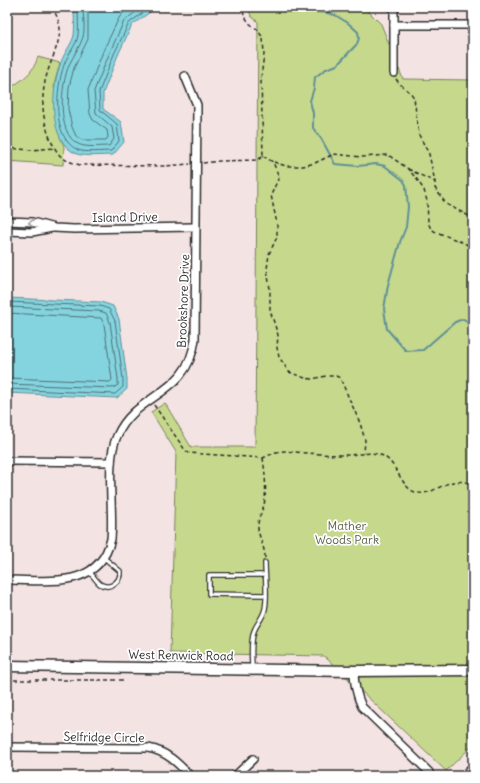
<svg xmlns="http://www.w3.org/2000/svg" width="480" height="783" font-family="Delius,sans-serif">
  <style>
    .green { fill: #c6d88c; stroke: #78825c }
    .water { fill: #84d4e0; stroke: #609098 }
    .lines { fill: none; stroke-linecap: round; stroke-linejoin: round }
    .shore { stroke: #4f6f73; stroke-width: 1 }
    .stream { stroke: #609098; stroke-width: 2 }
    .lane-casing { stroke: #2b2b2b; stroke-width: 6 }
    .street-casing { stroke: #2b2b2b; stroke-width: 10 }
    .secondary-casing { stroke: #2b2b2b; stroke-width: 13 }
    .path { stroke: #2b2b2b; stroke-width: 1.5; stroke-dasharray: 4 3; stroke-linecap: butt }
    .lane { stroke: #fff; stroke-width: 3.5 }
    .street { stroke: #fff; stroke-width: 7 }
    .secondary { stroke: #fff; stroke-width: 10 }
    .rail { stroke: #2b2b2b; stroke-width: 2; stroke-dasharray: 6 3; stroke-linecap: butt }
    .oneway { stroke: #a0a0a0 }
    .labels { text-anchor: middle; dominant-baseline: central; stroke-width: 3.5; stroke-linejoin: round; paint-order: stroke }
    .street-label { font-size: 12px; fill: #2b2b2b; stroke: #fff }
    .park-label { font-size: 12px; fill: #5a5f48; stroke: #fff }
  </style>
  <rect width="100%" height="100%" fill="#f4e3e3"/>
  <filter id="ink" filterUnits="userSpaceOnUse"><feTurbulence type="fractalNoise" baseFrequency=".025" numOctaves="2"/><feDisplacementMap in="SourceGraphic" scale="8" xChannelSelector="R" yChannelSelector="G"/><feConvolveMatrix kernelMatrix="1 2 1 2 8 2 1 2 1" color-interpolation-filters="sRGB"/></filter>
  <g filter="url(#ink)">
    <g class="green">
      <polygon points="248,7 364,7 381,24 403,79 473,80 473,745 446,771 324,656 170,653 176,452 151,412 165,403 191,447 255,447 258,22 251,16"/>
      <path d="M38 57 60 63 54 85 58 132 64 146 63 165 7 161V90C23 79 32 75 38 57Z"/>
    </g>
    <g class="water">
      <path d="M72 7H166L153 10 132 25 118 55 103 93V109L121 122 124 142 113 155C104 155 85 157 77 154 47 142 51 87 61 62 64 53 72 44 74 35 75 27 74 18 74 10Z"/>
      <polygon points="7,298 101,302 113,306 119,319 127,379 127,389 117,398 7,393"/>
    </g>
    <g class="lines">
      <g class="shore">
        <path d="M77 7 78 10C78 18 79 27 78 35 77 45 67 55 64 65 56 88 51 138 78 150 85 153 103 151 111 151L119 141 117 124 100 110 99 92 114 54 129 23 151 7"/>
        <path d="M82 7C84 15 85 29 83 37 80 47 73 56 69 65 61 84 56 133 78 144 86 148 100 146 109 146L114 139 112 127 96 113 94 91 110 52 124 21 142 7"/>
        <polyline points="88,7 88,39 74,68 69,87 68,109 72,127 76,136 82,140 106,140 108,137 107,130 93,120 90,114 88,90 104,49 119,18 123,13 132,7"/>
        <polyline points="7,302 100,306 109,309 115,321 123,379 123,387 115,394 7,389"/>
        <polyline points="7,307 99,311 106,313 110,322 118,379 118,385 113,388 7,384"/>
        <polyline points="7,313 101,318 104,324 112,380 110,382 7,378"/>
      </g>
      <polyline class="stream" points="305,7 309,12 323,12 335,15 348,23 358,32 359,38 357,44 337,65 326,69 315,77 314,88 310,101 313,113 313,128 322,140 335,164 358,166 376,164 385,166 403,180 406,185 408,207 406,227 400,242 388,285 384,309 387,329 406,351 423,350 455,322 463,319 465,320 473,328"/>
      <g class="lane-casing">
        <g id="lane">
          <path d="M89 572C93 575 96 581 100 584 110 590 121 582 120 571L103 557"/>
          <polyline points="265,575 209,575 209,594 265,595"/>
          <path d="M252 669C252 657 250 643 254 631 257 623 263 618 265 609 268 595 265 578 265 563"/>
        </g>
      </g>
      <g class="street-casing">
        <g id="street">
          <polyline points="394,25 473,25"/>
          <polyline points="394,73 394,7"/>
          <polyline points="7,221 32,222 54,228 74,229 195,227"/>
          <polyline points="7,231 32,232 52,228"/>
          <polyline points="7,461 111,462"/>
          <path d="M7 580C47 580 99 590 111 539 114 509 105 462 117 436 137 391 188 397 195 339L197 105 185 76"/>
          <path d="M354 671C354 684 356 694 362 707L429 772"/>
          <path d="M7 747 148 748C166 751 178 763 190 776"/>
          <polyline points="235,776 253,759"/>
        </g>
      </g>
      <g class="secondary-casing">
        <polyline id="secondary" points="7,666 354,671 473,670"/>
      </g>
      <g class="path">
        <path d="M52 7C56 14 60 22 60 30 59 45 51 60 47 74 40 97 42 121 52 143 55 148 58 155 63 158 68 162 74 163 80 165L164 166 190 164"/>
        <path d="M396 79C401 87 410 90 414 98L419 135 429 154 435 182"/>
        <polyline points="7,148 31,150 55,148"/>
        <polyline points="263,156 273,162 279,177 271,195 277,224 277,237 269,254 267,269 270,289 270,310 278,335 277,348 279,357 289,372 305,378 312,379 326,376 336,376 340,378 360,423 365,440 364,453"/>
        <polyline points="274,162 286,166 303,166 315,163 334,154 361,157 388,155 407,168 416,178 424,190 427,201 428,222 430,227 434,231 464,243 473,248"/>
        <polyline points="203,163 220,161 258,160 263,156 261,78 264,54 263,38 257,29 249,23 244,15 242,7"/>
        <polyline points="408,169 435,182 435,188 446,204 469,216 473,219"/>
        <path d="M154 405 185 450 189 453 263 458 276 452 285 451C305 453 326 455 346 455 359 455 374 450 385 457 397 465 402 488 415 492 434 499 447 472 473 485"/>
        <path d="M263 458C265 473 267 490 264 505 262 512 257 520 258 528 259 539 265 547 265 558"/>
        <polyline points="7,680 125,680"/>
      </g>
      <use href="#lane" class="lane"/>
      <use href="#street" class="street"/>
      <use href="#secondary" class="secondary"/>
      <polyline class="rail" points="457,776 473,761"/>
    </g>
    <defs><path id="oneway-chevron" d="M-2-3.5L2.5 0L-2 3.5" fill="none" stroke-width="1.6" stroke-linecap="round" stroke-linejoin="round"/></defs>
    <use class="oneway" href="#oneway-chevron" transform="translate(31 223) rotate(-173)"/>
  </g>
  <g class="labels">
    <g class="street-label">
      <text transform="translate(125 217) rotate(-1)">Island Drive</text>
      <text transform="translate(183 301) rotate(-88)">Brookshore Drive</text>
      <text transform="translate(181 655) rotate(1)">West Renwick Road</text>
      <text transform="translate(104 737) rotate(1)">Selfridge Circle</text>
    </g>
    <g class="park-label">
      <text x="347" y="525">Mather<tspan x="347" dy="14">Woods Park</tspan></text>
    </g>
  </g>
  <rect width="480" height="783" fill="none" stroke="#fff" stroke-width="24"/>
  <rect x="12" y="12" width="456" height="759" fill="none" stroke="#2b2b2b" stroke-width="1.5" filter="url(#ink)"/>
</svg>
